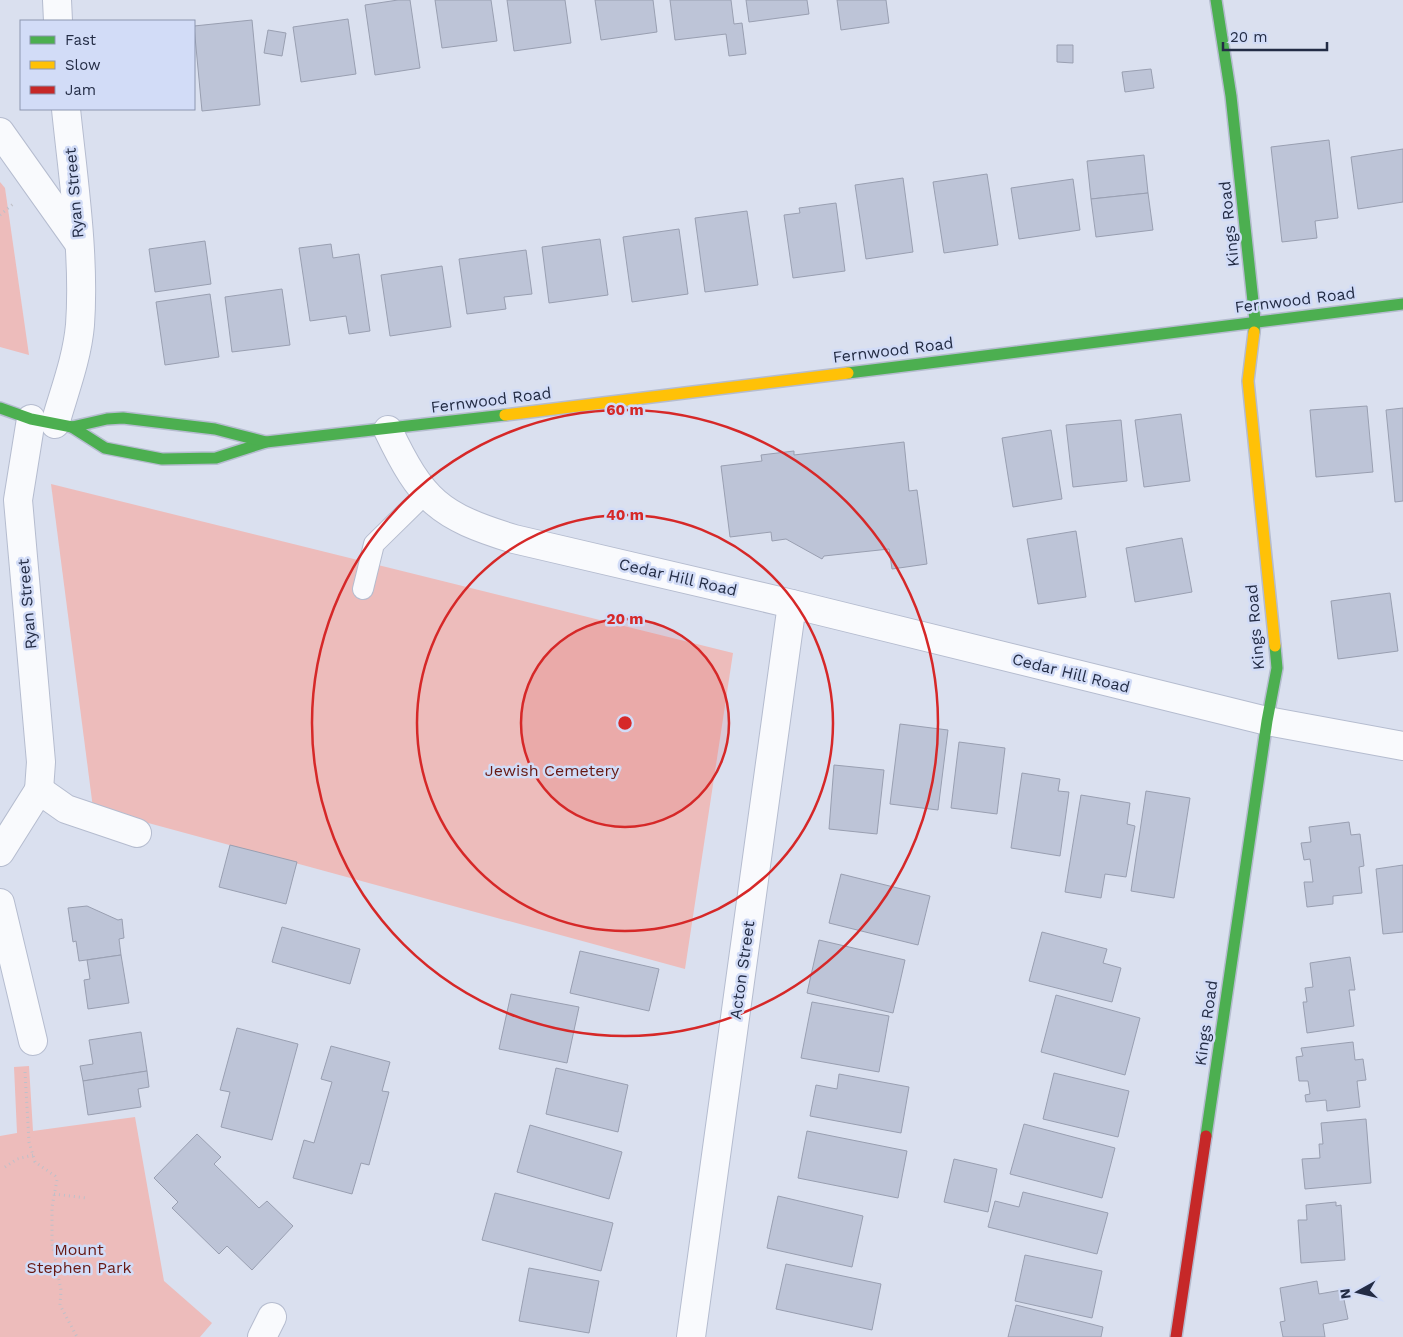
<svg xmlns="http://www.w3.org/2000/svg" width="1403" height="1337" font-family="'Work Sans',sans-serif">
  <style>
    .green { fill: #edbcbb }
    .building { fill: #bdc4d7; stroke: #999fb1 }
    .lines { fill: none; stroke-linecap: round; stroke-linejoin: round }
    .lane-casing { stroke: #b5bccf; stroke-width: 22 }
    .street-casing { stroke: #b5bccf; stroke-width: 30 }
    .fast-casing { stroke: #b5bccf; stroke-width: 14 }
    .slow-casing { stroke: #b5bccf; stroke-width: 14 }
    .jam-casing { stroke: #b5bccf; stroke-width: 14 }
    .path { stroke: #bfc0c8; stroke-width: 3; stroke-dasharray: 1 4; stroke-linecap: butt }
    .lane { stroke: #f9fafd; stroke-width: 20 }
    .street { stroke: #f9fafd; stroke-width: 28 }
    .fast { stroke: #4caf50; stroke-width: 11 }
    .slow { stroke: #ffc107; stroke-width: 11 }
    .jam { stroke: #c62828; stroke-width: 11 }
    .ring { fill: none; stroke: #d62828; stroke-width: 2.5 }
    .labels { text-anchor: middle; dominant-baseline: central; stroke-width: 5; stroke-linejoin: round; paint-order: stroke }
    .street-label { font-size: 16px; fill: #232c45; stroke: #d2dcf7 }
    .park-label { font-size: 16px; fill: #671913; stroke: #d2dcf7 }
    .centre { fill: #d62828; stroke: #d2dcf7; stroke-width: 2.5 }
    .ring-label { font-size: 15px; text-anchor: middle; font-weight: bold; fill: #d62828; stroke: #d2dcf7; stroke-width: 5; stroke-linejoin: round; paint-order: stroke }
  </style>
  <rect width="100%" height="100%" fill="#dae0ef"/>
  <g class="green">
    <polygon points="0,182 5,188 29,355 0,347"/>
    <polygon points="51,484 733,653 685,969 93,808"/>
    <polygon points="29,1066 33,1131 135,1117 164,1281 212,1323 200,1337 0,1337 0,1136 17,1133 14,1067"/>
  </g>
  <g class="building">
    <polygon points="398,0 410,0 420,68 375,75 365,5"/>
    <polygon points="435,0 491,0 497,41 442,48"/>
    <polygon points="507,0 565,0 571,43 514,51"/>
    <polygon points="595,0 653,0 657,32 601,40"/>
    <polygon points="670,0 731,0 734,24 742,23 746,54 729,56 726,34 675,40"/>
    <polygon points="746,0 807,0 809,14 749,22"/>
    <polygon points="837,0 886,0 889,23 841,30"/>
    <polygon points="348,19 356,74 301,82 293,27"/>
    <polygon points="252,20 260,105 202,111 194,26"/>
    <polygon points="268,30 286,33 282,56 264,53"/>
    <polygon points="1057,45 1073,45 1073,63 1057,62"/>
    <polygon points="1151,69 1154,88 1125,92 1122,72"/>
    <polygon points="1329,140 1338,218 1315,221 1317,238 1282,242 1271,147"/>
    <polygon points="1403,149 1403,202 1358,209 1351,157"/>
    <polygon points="1144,155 1148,193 1091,199 1087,161"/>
    <polygon points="987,174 998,245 944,253 933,182"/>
    <polygon points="903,178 913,252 866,259 855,185"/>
    <polygon points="1073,179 1080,230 1019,239 1011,188"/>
    <polygon points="1148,193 1153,230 1096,237 1091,199"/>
    <polygon points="836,203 845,271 793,278 784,215 800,213 799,208"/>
    <polygon points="747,211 758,285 705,292 695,218"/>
    <polygon points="679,229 688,294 632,302 623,237"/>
    <polygon points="600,239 608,295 549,303 542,247"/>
    <polygon points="205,241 211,284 155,292 149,249"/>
    <polygon points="331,244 333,258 359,254 370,331 349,334 346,316 310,321 299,248"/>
    <polygon points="526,250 532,294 504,297 506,309 467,314 459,259"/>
    <polygon points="442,266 451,327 390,336 381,275"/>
    <polygon points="282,289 290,345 232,352 225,297"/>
    <polygon points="210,294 219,357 165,365 156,302"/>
    <polygon points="1367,406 1373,472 1316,477 1310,410"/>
    <polygon points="1403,408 1403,501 1395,502 1386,410"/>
    <polygon points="1181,414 1190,481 1144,487 1135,420"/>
    <polygon points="1121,420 1127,481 1073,487 1066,425"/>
    <polygon points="1051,430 1062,499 1013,507 1002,438"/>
    <polygon points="904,442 909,491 917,490 927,564 892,569 889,549 824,556 822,559 786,539 772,541 771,532 730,537 721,466 762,461 761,455 794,451 794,455"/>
    <polygon points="1076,531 1086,597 1038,604 1027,539"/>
    <polygon points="1182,538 1192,592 1135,602 1126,548"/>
    <polygon points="1390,593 1398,651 1338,659 1331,601"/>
    <polygon points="900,724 948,730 938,810 890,804"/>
    <polygon points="959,742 1005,748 997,814 951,808"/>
    <polygon points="834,765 884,770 877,834 829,829"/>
    <polygon points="1022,773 1060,779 1058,791 1069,792 1060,856 1011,848"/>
    <polygon points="1146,791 1190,798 1174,898 1131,891"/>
    <polygon points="1081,795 1130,803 1127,824 1135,826 1126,877 1105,874 1101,898 1065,892"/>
    <polygon points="1349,822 1351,835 1360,834 1364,866 1359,867 1362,893 1333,896 1333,904 1307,907 1304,882 1313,882 1310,859 1304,860 1301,843 1311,842 1309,827"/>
    <polygon points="230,845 297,862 286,904 219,887"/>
    <polygon points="1403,865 1403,932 1383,934 1376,869"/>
    <polygon points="841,874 930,896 918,945 829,923"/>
    <polygon points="87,906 118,920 122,919 124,938 119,939 121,955 79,961 76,941 73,942 68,908"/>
    <polygon points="282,927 360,949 350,984 272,962"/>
    <polygon points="1042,932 1107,949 1103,963 1121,968 1112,1002 1029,981"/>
    <polygon points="819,940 905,960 893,1013 807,993"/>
    <polygon points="580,951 659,969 649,1011 570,993"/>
    <polygon points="121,955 129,1003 88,1009 84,980 90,979 87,960"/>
    <polygon points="1350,957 1355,990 1349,990 1354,1026 1307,1033 1303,1002 1307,1002 1305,988 1313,987 1310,963"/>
    <polygon points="511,994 579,1007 567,1063 499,1049"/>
    <polygon points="1056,995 1140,1018 1125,1075 1041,1052"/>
    <polygon points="812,1002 889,1016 879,1072 801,1058"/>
    <polygon points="237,1028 298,1044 272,1140 221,1127 230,1092 220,1090"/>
    <polygon points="141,1032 147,1071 83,1081 80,1066 93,1064 89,1040"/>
    <polygon points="1353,1042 1355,1060 1363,1059 1366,1080 1357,1081 1360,1107 1327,1111 1326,1100 1306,1102 1305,1095 1310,1094 1308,1081 1299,1081 1296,1057 1303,1056 1301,1048"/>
    <polygon points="331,1046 390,1062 382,1091 389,1092 369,1165 361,1163 352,1194 293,1178 304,1140 314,1143 332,1082 321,1079"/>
    <polygon points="556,1068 628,1085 618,1132 546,1114"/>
    <polygon points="147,1071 149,1087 138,1089 141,1107 88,1115 83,1081"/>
    <polygon points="1054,1073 1129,1091 1118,1137 1043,1119"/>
    <polygon points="839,1074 909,1087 901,1133 810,1116 816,1085 837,1089"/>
    <polygon points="1366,1119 1371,1183 1305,1189 1302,1159 1320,1158 1319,1144 1323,1144 1321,1123"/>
    <polygon points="1024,1124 1115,1148 1102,1198 1010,1174"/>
    <polygon points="530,1125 622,1152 609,1199 517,1172"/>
    <polygon points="807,1131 907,1151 898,1198 798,1178"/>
    <polygon points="197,1134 221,1157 214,1164 259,1208 267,1201 293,1226 252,1270 227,1246 219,1254 172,1208 178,1202 154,1178"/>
    <polygon points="954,1159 997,1169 988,1212 944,1202"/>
    <polygon points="1023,1192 1108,1213 1097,1254 988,1227 995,1201 1019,1207"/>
    <polygon points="495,1193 613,1223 601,1271 482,1240"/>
    <polygon points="778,1196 863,1216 852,1267 767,1248"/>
    <polygon points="1336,1202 1336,1206 1341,1205 1345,1260 1301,1263 1298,1220 1307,1220 1306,1205"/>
    <polygon points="1025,1255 1102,1271 1092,1318 1015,1301"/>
    <polygon points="786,1264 881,1284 872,1330 776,1309"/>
    <polygon points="529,1268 599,1281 589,1333 519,1321"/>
    <polygon points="1317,1281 1319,1294 1342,1290 1348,1319 1323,1324 1325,1337 1283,1337 1280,1322 1285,1321 1280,1288"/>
    <polygon points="1016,1305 1103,1327 1101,1337 1008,1337"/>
  </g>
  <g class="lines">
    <g class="lane-casing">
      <polyline id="lane" points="363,589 374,544 425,494"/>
    </g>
    <g class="street-casing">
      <g id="street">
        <polyline points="57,0 58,21"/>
        <polyline points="0,132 78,242"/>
        <polyline points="31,419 18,500 41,762 39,790"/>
        <path d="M55 424C64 392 77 359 80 325 85 255 73 178 66 109"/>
        <path d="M388 430C422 501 439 516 514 539L792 604 1267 721 1403 746"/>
        <polyline points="0,852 39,790 66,809 137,833"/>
        <polyline points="0,903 33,1041"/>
        <polyline points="262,1337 272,1317"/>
        <polyline points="691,1337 792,604"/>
      </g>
    </g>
    <g class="fast-casing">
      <g id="fast">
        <polyline points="1216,0 1231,96 1255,320 1254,332"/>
        <polyline points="848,373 1403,304"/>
        <polyline points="0,408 31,419 72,427 105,448 162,459 216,458 266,442 505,415"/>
        <polyline points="72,427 107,419 123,418 215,429 266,442"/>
        <polyline points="1206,1136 1267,721 1277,668 1275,646"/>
      </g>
    </g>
    <g class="slow-casing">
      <g id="slow">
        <polyline points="1254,332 1248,381 1275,646"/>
        <polyline points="505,415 848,373"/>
      </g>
    </g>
    <g class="jam-casing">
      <polyline id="jam" points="1176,1337 1206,1136"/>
    </g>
    <g class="path">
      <polyline points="0,215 13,204"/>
      <polyline points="25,1072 29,1142 35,1162 55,1176 57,1180 52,1207 52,1243 61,1290 60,1305 77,1337"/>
      <polyline points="5,1167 17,1159 33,1155"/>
      <polyline points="54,1194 86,1198"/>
    </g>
    <use href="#lane" class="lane"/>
    <use href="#street" class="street"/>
    <use href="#fast" class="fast"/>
    <use href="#slow" class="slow"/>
    <use href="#jam" class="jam"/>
  </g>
  <circle cx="625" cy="723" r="104" fill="#d62828" fill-opacity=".12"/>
  <g class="ring">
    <circle cx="625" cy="723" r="104"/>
    <circle cx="625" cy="723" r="208"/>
    <circle cx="625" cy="723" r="313"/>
  </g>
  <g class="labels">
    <g class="street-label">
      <text transform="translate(74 193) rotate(-95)">Ryan Street</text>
      <text transform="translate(1229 224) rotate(-96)">Kings Road</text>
      <text transform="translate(1295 300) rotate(-7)">Fernwood Road</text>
      <text transform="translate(893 350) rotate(-7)">Fernwood Road</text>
      <text transform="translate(491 400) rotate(-7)">Fernwood Road</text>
      <text transform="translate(678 577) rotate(13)">Cedar Hill Road</text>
      <text transform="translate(27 604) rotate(-95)">Ryan Street</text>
      <text transform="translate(1255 627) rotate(-95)">Kings Road</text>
      <text transform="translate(1071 673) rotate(14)">Cedar Hill Road</text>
      <text transform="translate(742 970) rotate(-82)">Acton Street</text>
      <text transform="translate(1206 1023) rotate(-82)">Kings Road</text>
    </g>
    <g class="park-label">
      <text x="552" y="770">Jewish Cemetery</text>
      <text x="79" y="1249">Mount<tspan x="79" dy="18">Stephen Park</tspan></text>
    </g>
  </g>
  <circle cx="625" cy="723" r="8" class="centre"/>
  <g class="ring-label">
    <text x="625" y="415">60 m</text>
    <text x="625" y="520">40 m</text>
    <text x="625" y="624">20 m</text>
  </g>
  <rect x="20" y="20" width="175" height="90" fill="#d2dcf7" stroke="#8c96b0"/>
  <rect x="30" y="36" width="25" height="8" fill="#4caf50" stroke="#8c96b0"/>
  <text x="65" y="45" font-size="15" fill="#232c45">Fast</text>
  <rect x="30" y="61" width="25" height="8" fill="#ffc107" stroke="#8c96b0"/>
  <text x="65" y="70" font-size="15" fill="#232c45">Slow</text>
  <rect x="30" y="86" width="25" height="8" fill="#c62828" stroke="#8c96b0"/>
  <text x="65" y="95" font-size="15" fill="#232c45">Jam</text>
  <g transform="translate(1358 1292) rotate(262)" stroke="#d2dcf7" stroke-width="4" paint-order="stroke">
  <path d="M0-4L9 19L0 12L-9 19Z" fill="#232c45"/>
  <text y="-8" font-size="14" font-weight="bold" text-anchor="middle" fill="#232c45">N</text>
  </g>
  <path d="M1223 42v8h104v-8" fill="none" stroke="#232c45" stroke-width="2.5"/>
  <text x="1230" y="42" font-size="15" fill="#232c45" stroke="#d2dcf7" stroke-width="4" paint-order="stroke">20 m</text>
</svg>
